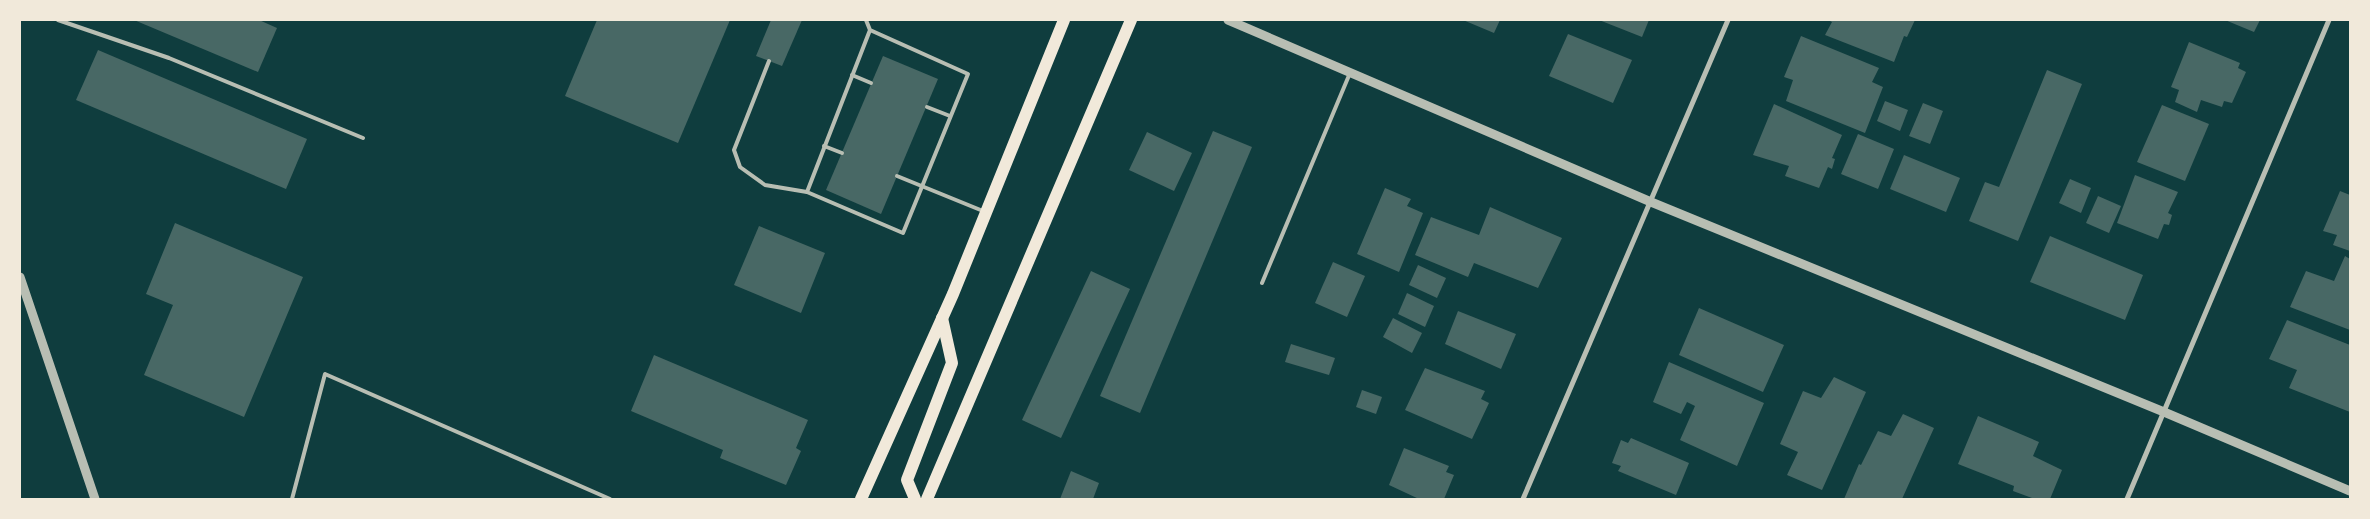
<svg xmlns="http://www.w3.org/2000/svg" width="2370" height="519" font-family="'Asap Condensed',sans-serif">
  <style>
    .building { fill: #486865 }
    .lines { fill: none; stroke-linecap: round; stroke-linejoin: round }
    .service { stroke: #b8beb3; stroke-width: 4 }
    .minor { stroke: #b8beb3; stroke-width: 5 }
    .tertiary { stroke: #b8beb3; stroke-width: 9 }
    .primary { stroke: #f1e9da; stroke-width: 12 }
  </style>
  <rect width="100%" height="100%" fill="#0f3d3e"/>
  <g class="building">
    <polygon points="134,20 259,20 277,28 258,72"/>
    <polygon points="597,20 730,20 678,143 565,96"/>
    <polygon points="771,20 802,20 782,66 756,56"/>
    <polygon points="1463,20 1500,20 1494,33"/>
    <polygon points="1599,20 1649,20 1642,37"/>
    <polygon points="1828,20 1915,20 1907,37 1904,36 1894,62 1825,35 1832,22"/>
    <polygon points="2225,20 2260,20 2254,32"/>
    <polygon points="1568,34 1632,60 1613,103 1549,76"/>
    <polygon points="1801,36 1879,68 1872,82 1883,87 1865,133 1786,101 1793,80 1784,77"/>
    <polygon points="2189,42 2240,63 2238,68 2246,72 2232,103 2224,101 2222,107 2201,100 2197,112 2175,102 2179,90 2171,87"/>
    <polygon points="98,50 307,139 286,189 76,100"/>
    <polygon points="883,56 938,79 881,214 826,190"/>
    <polygon points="2047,70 2082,84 2018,241 1969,221 1985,182 1999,187"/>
    <polygon points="1885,101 1908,110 1900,131 1877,121"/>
    <polygon points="1923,103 1943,111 1930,144 1909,136"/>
    <polygon points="1774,104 1842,135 1832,158 1835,159 1832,169 1828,167 1819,188 1785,176 1789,166 1753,155"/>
    <polygon points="2162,105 2209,124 2185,181 2137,162"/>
    <polygon points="1213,131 1252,147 1140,413 1100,396"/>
    <polygon points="1147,132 1192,153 1174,191 1129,170"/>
    <polygon points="1858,134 1894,149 1878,189 1841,174"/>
    <polygon points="1904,155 1960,178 1946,212 1890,189"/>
    <polygon points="2135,175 2178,192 2168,213 2172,215 2169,225 2164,224 2158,239 2117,223"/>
    <polygon points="2070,179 2091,188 2081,213 2059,203"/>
    <polygon points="1385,188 1411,199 1407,206 1423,213 1399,272 1357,254"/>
    <polygon points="2340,191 2350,195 2350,251 2333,245 2337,235 2323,231"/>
    <polygon points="2098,196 2121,206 2109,233 2086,223"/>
    <polygon points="1490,207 1562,238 1538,288 1474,263 1468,277 1415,255 1431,217 1479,235"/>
    <polygon points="175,223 303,277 244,417 144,375 173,305 146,294"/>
    <polygon points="759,226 825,253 801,313 734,285"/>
    <polygon points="2050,236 2143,275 2125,320 2030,282"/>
    <polygon points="2345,256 2350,259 2350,330 2290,307 2306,271 2334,281"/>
    <polygon points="1333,262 1365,276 1347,317 1315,303"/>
    <polygon points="1418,265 1446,278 1437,298 1409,285"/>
    <polygon points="1091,271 1130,289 1061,438 1022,420"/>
    <polygon points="1407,293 1434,306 1425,327 1398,314"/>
    <polygon points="1699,308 1784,345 1763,392 1679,355"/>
    <polygon points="1458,311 1516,334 1501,369 1445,344"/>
    <polygon points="1393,318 1422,333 1412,353 1383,337"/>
    <polygon points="2287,320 2350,345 2350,412 2289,388 2297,370 2269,359"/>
    <polygon points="1291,344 1335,358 1329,375 1285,362"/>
    <polygon points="654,355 808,420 796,448 801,451 786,485 720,458 723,450 631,411"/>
    <polygon points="1669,362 1764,403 1737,466 1680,440 1695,406 1687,402 1681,414 1653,402"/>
    <polygon points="1425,368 1485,391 1481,399 1489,403 1472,439 1405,410"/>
    <polygon points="1834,377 1866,392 1822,490 1787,475 1798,452 1780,444 1803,391 1821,398"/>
    <polygon points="1362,390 1382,397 1376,414 1356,407"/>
    <polygon points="1903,414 1934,428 1902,499 1844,499 1859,464 1861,465 1878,431 1891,436"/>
    <polygon points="1978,416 2039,442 2033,456 2062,470 2050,499 2035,499 2013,491 2014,486 1958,464"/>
    <polygon points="1631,438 1689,463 1676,495 1618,471 1621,466 1612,463 1621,440 1628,443"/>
    <polygon points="1404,448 1449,466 1446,472 1454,475 1444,499 1419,499 1389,485"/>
    <polygon points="1071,471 1099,483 1093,499 1060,499"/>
  </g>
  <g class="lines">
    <g class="service">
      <polyline points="58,20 169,58 363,138"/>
      <polyline points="866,20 870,30 807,192 903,233 968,74 870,30"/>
      <polyline points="769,61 734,150 740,167 765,185 807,192"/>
      <polyline points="852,75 871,83"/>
      <polyline points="927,107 950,116"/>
      <polyline points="824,146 842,153"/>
      <polyline points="897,176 983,211"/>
      <polyline points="1262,283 1350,73"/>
      <polyline points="292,499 325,374 610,499"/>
    </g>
    <g class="minor">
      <polyline points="1523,499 1728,20"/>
      <polyline points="2127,499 2329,20"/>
    </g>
    <g class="tertiary">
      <polyline points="1228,20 1651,202 2164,412 2350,491"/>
      <polyline points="20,277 95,499"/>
    </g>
    <g class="primary">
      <polyline points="861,499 953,294 1064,20"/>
      <polyline points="915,499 907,480 952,363 942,318"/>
      <polyline points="927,499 1131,20"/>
    </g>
  </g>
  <rect width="2370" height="519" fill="none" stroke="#f1e9da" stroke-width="42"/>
</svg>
